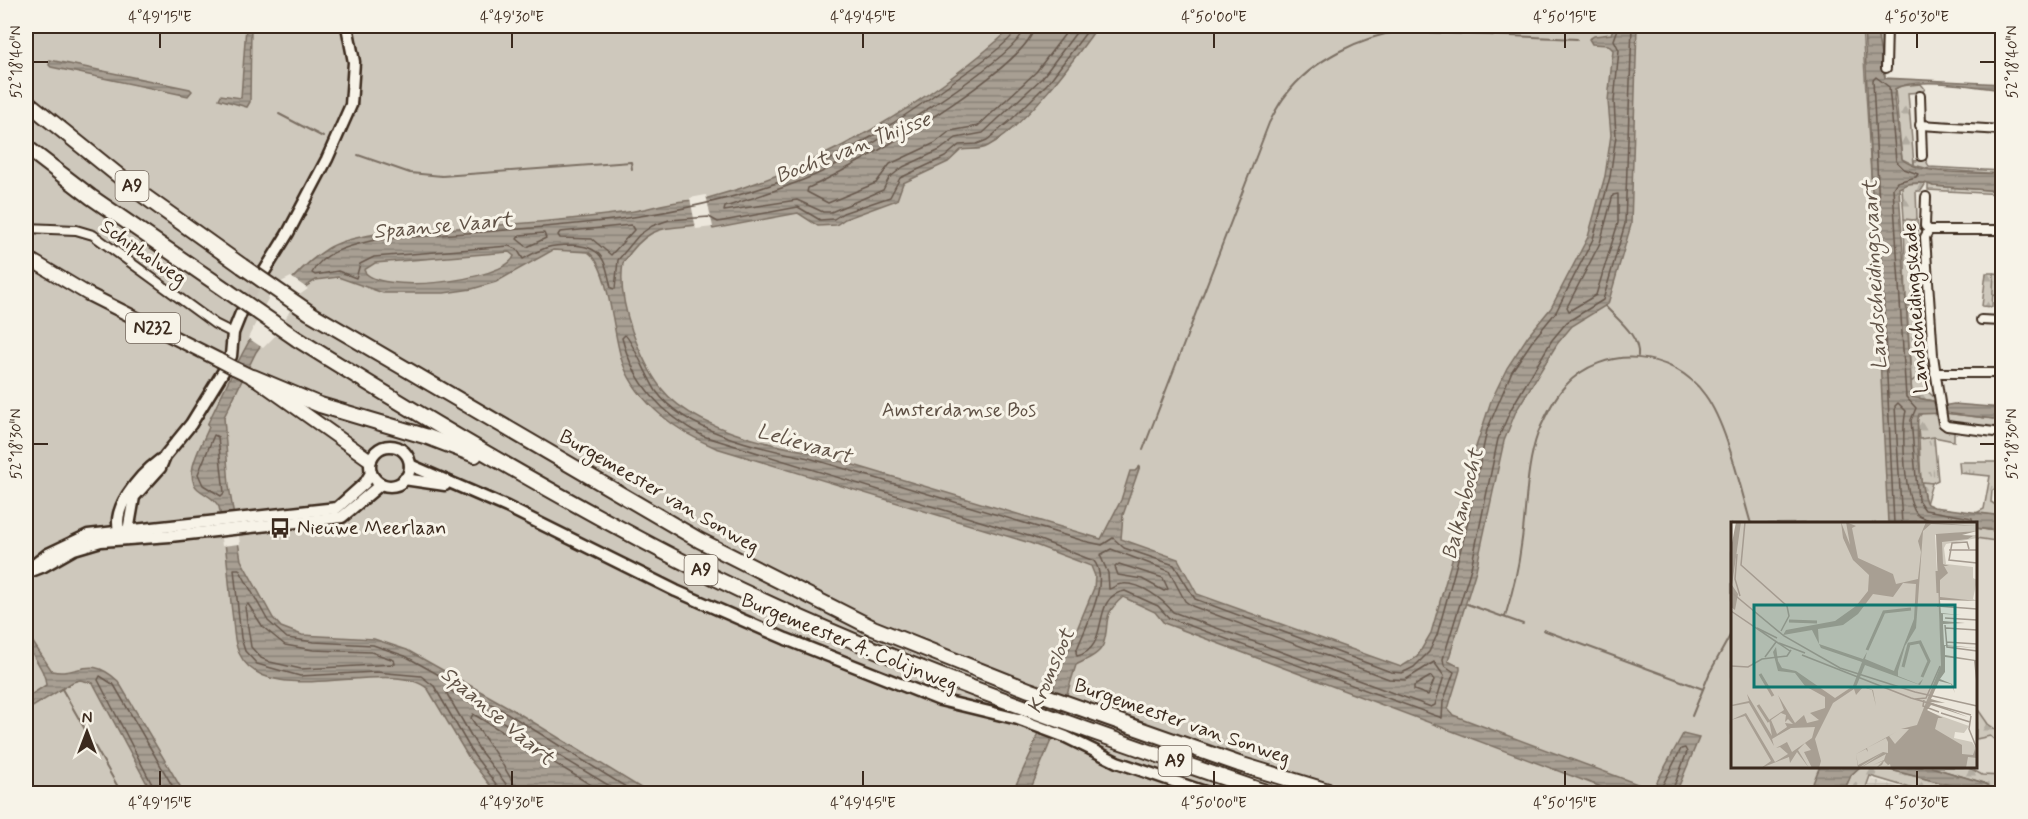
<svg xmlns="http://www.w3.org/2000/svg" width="2028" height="819" font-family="Mynerve,sans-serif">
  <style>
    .built { fill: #ddd7cc }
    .industrial { fill: url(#industrial-grid) }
    .grass { fill: url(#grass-tufts); stroke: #84796d; stroke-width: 1.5 }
    .forest { fill: url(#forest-firs); stroke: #84796d; stroke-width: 1.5 }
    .park { fill: #cec8bc; stroke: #84796d; stroke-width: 1.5 }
    .water { fill: url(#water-rules); stroke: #7c7064; stroke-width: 1.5; fill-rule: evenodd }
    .pier { fill: #ece7dc }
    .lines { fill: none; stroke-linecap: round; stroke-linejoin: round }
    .shore { stroke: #67594d; stroke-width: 1.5 }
    .stream { stroke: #7c7064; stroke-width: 2 }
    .secondary-tunnel { stroke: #c9c1b6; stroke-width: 10; stroke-dasharray: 10 5; stroke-linecap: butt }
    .street-casing { stroke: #3b2a1e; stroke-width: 12 }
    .secondary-casing { stroke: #3b2a1e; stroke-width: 15 }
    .primary-casing { stroke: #3b2a1e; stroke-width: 16 }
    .highway-casing { stroke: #3b2a1e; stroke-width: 18 }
    .street { stroke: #f7f3e8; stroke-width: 8 }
    .secondary { stroke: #f7f3e8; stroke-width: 10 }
    .primary { stroke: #f7f3e8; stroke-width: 12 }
    .highway { stroke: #f7f3e8; stroke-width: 14 }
    .primary-bridge-casing { stroke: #3b2a1e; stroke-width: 16; stroke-linecap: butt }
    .highway-bridge-casing { stroke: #3b2a1e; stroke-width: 18; stroke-linecap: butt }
    .primary-bridge { stroke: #f7f3e8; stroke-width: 12 }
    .highway-bridge { stroke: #f7f3e8; stroke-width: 14 }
    .ticks { fill: none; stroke: #3b2a1e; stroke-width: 2 }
    .labels { text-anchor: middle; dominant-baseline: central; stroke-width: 6; stroke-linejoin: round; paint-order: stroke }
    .shield { fill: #f7f3e8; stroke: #73665b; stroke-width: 1.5 }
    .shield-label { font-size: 18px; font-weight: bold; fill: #3b2a1e }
    .street-label { font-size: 20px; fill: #3b2a1e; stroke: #f7f3e8 }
    .park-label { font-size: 20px; fill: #605246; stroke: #f7f3e8 }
    .poi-label { font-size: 20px; fill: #3b2a1e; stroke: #f7f3e8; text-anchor: start }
    .water-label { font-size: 21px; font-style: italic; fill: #615347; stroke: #f7f3e8 }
    .inset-river { fill: none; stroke: #a89f93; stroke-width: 3 }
    .inset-road { fill: none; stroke: #a59b90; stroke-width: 1.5 }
    .view { fill: #0f766e; fill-opacity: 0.15; stroke: #0f766e; stroke-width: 3 }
    .inset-edge { fill: none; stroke: #3b2a1e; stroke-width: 3 }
    .neatline { fill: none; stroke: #3b2a1e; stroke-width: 2 }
    .ticks-label { font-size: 15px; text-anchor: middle; fill: #3b2a1e }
  </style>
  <defs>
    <pattern id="industrial-grid" width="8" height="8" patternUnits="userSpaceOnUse" patternTransform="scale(1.5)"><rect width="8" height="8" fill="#ddd7cc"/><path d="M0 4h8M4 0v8" fill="none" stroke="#bfb9af"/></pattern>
    <pattern id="grass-tufts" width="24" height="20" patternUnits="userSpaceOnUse" patternTransform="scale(1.5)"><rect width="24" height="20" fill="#cec8bc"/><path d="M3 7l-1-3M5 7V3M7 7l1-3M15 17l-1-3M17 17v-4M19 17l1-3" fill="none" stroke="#b2aca1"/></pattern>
    <pattern id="forest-firs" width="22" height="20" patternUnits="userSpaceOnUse" patternTransform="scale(1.5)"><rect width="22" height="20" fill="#cec8bc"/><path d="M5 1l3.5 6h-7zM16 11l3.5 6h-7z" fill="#b2aca1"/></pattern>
    <pattern id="water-rules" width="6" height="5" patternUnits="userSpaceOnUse" patternTransform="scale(1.5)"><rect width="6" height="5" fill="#a89f93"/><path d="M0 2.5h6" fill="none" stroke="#8a8277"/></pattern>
  </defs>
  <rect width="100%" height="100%" fill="#ece7dc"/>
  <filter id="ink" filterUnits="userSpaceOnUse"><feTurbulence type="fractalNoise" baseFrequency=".0167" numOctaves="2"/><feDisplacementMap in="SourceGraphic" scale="12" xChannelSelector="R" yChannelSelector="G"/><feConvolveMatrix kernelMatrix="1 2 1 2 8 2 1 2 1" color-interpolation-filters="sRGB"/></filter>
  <g filter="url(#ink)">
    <polygon class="built" points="1976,529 2002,533 2002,793 1989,793 1956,767 1976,766"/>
    <polygon class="industrial" points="1871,779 1921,793 1866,793"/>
    <g class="grass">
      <polygon points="1876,26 1885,26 1885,78 1883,75"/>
      <polygon points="1926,160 1929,167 2002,171 2002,174 1929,169 1914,165 1914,161"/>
      <polygon points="1928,184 1933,186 2002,191 2002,194 1928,190"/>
      <polygon points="1917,218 1924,299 1906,301 1904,219"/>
      <polygon points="1994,273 2002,274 2002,296 1992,295"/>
      <polygon points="1925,304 1929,373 1919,376 1911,382 1907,306"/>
      <polygon points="1945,413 2002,420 2002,430 1962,425 1947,420"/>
      <polygon points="1934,437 1938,480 1932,483 1921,482 1919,439"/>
      <polygon points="1959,462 2002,462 2002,483 1992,491 1991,502 2002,509 2002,516 1976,513 1984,509 1990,476 1960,473"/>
    </g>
    <g class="forest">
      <polygon points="1921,84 1925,89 1922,92 1908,93 1914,165 1902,159 1895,89 1900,86"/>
      <polygon points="1926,183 1921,191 1916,191 1917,218 1914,220 1904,219 1902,187 1905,184"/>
      <polygon points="1986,273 1994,273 1992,307 1982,306"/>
      <polygon points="1929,373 1925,389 1937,400 1939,407 1933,401 1912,397 1911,382 1919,376"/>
      <polygon points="1923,412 1934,413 1944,430 1954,431 1954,441 1934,437 1919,439 1917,419"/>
      <polygon points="1921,482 1932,483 1926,504"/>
      <polygon points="1976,528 2002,532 2002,542 1976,538"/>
      <polygon points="1979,711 1988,724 2002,734 2002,746 1990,736 1976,739 1976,716"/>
      <polygon points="1860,766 1879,767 1981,793 1927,793 1870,776 1864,793 1843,794 1851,775"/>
      <polygon points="1931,767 1968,767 1982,775 2002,776 2002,793 1994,793 1990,787 1984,783"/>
    </g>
    <polygon class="park" points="26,26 1862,26 1892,523 1732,524 1732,766 1829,767 1815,794 26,793"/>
    <g class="water">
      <polygon points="246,26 251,26 250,102 247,107 219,99 221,95 241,98"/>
      <path d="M1014 26H1098C1073 61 1026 126 988 146 979 151 971 148 961 150L948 162 903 183 897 200 845 219 836 225 818 226 798 213 713 229 710 223C667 231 652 219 623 263 619 286 625 310 632 331 639 350 648 371 661 388 691 427 765 444 810 452L1101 539 1121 500 1130 471H1135L1140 466 1123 515 1121 539 1178 559 1197 594 1401 667 1417 657 1431 633 1461 528 1473 456 1491 401 1507 368 1528 336 1551 308 1588 237 1605 176 1611 135 1608 101 1613 50 1608 45 1592 44 1589 39 1594 36 1611 34 1614 26H1637L1631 225 1608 304 1572 326 1557 344 1516 411 1504 441 1476 570 1448 661 1460 667V670L1448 709 1453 715 1648 788 1654 787 1683 734 1699 738 1676 793H1617L1164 623 1155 612 1123 597C1100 617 1111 622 1103 645 1099 655 1085 660 1076 665L1057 726 1029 793H1012L1031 753 1054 685 1094 588 1095 576 1091 566 1030 543 716 448C678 432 638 404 623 364 613 338 610 266 588 252L553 250 496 282 472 289 444 293H383L338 277 316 280 300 290 256 352 224 417 229 486 241 560 273 618 281 627 302 635 374 639 407 650 510 708 649 793H496L469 758 428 689C391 655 266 713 239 653 233 641 234 625 232 612 228 578 227 541 219 507 214 497 206 496 198 489 182 474 203 443 209 427L207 425C236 366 269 286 327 249 341 240 358 238 375 234 459 227 545 224 628 212 645 210 661 204 677 202 687 200 698 201 708 198 821 168 928 104 1014 26ZM509 252 514 256C506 281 374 296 364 270L375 263Z"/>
      <path d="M1864 26H1876L1885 78 2002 84V90C1978 87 1915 76 1895 89L1894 98 1902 159C1920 176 1977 172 2002 174V191L1933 186C1923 181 1909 182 1899 188L1912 397 1933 401 1936 407 1954 404 2002 408V420L1945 413 1919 414C1915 426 1920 493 1927 504L1934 507 2002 516V532L1976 528V524L1888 523Z"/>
      <polygon points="50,60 190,89 192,91 188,96 51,67 49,65"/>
      <path d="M26 632 52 671C79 677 88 653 118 681L184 793H152L93 683 80 680 73 682 26 711V698L46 685C45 665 25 652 26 632Z"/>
      <polygon points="1820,766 1860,766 1860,767 1851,775 1843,793 1809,793"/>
      <polygon points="1879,767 1931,767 1984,783 1990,787 1994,793 1981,793"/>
    </g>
    <g class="pier">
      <polygon points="706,195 713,227 696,229 690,198"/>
      <polygon points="291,277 308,289 298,296 277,334 263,348 248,338 275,285"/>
      <polygon points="236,513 240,544 222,546 218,515"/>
    </g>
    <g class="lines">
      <g class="shore">
        <path d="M1018 26C1016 40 967 72 954 81 900 120 844 158 782 181 653 228 511 228 375 240 354 245 322 251 312 273L315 275 338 271 356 278 360 264 374 257 509 246 517 249 523 259C543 248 548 245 571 245 603 246 605 260 611 288L615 289 618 260 639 235 652 226 669 220 709 217 718 222 798 207 820 220 834 219 843 213 890 197 900 178 945 157 959 145 977 144 987 140 1011 120 1048 83 1091 26"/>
        <path d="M1025 26C1024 55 856 155 824 171 792 186 759 196 725 207L724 211 797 200 823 212H831L883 190 889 178 903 167 940 150 956 138 983 133 1042 78 1081 26"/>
        <path d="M1034 26C1033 65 848 171 808 188L807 192 828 203 876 183 890 164 935 143 950 131 978 126 1036 72 1071 26"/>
        <path d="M1619 26 1614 40 1619 50 1614 101 1616 136 1610 177 1593 239 1556 312 1533 340 1512 371 1487 430 1466 530 1437 635 1429 652 1414 667 1402 673 1391 672 1195 599 1174 565 1124 548 1113 538 1102 545 1084 541 809 458C763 449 685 432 656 391 648 379 632 340 625 335L622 338C634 384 662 414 703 436L1032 537 1094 561C1111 582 1084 629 1076 652L1077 656C1112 648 1089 596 1125 591L1158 606 1169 618 1442 718 1443 702 1454 672 1444 665 1443 659 1471 568 1498 439 1511 409 1552 340 1567 322 1603 300 1625 224 1632 26"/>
        <polygon points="1618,194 1618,223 1596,295 1569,311 1567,307 1600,243 1613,195"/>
        <polygon points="631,225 634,230 611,255 592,239 560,238 558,235 560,232"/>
        <polygon points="544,233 546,238 527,247 517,239 520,235"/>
        <polygon points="214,435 218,437 224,493 221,496 203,485 198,474"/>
        <polyline points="1894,524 1873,80 1876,77 1889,87 1896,161 1904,169 1918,174 1916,177 1897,182 1893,188 1906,397 1916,408 1911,420 1918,500 1925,510 1972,518 1973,524"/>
        <path d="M1902 524 1895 406 1898 403 1906 411C1901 427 1904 506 1919 516 1929 522 1945 522 1956 524"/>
        <path d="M1111 549 1169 571 1185 601 1192 606 1389 679 1405 680 1434 662 1444 676 1435 705 1431 707 1173 612C1162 599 1141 582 1122 584 1117 584 1113 588 1109 589L1108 573 1100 555Z"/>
        <polygon points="1119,564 1163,578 1168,589 1164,591 1142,579 1118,575 1115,567"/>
        <polygon points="248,604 263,627 285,645 313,650 371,652 394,660 395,664 301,669 270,662 261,658 251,647 245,607"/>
        <polygon points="1431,676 1434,680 1428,695 1414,690 1414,686"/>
        <polyline points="157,794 98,680 100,676 114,685 177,794"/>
        <polyline points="500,794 499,788 474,755 434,686 421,676 376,672 300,676 257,664 245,651 241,638 234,569 239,569 268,621 287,638 314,642 373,645 405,656 507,713 637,794"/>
        <polyline points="508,794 506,784 480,751 447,694 448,689 623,794"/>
        <path d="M517 794C516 780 481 734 471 718L473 714 606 794"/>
        <polyline points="1653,794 1660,790 1681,749 1685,748 1687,752 1671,794"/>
      </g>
      <g class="stream">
        <polyline points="279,114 323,137"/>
        <polyline points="358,155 410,173 442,176 631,162 632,169"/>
        <path d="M1605 306C1618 320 1640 336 1638 356"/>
        <path d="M1143 450 1269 123C1274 114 1279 103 1286 95 1312 60 1361 36 1403 31L1577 39"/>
        <polyline points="1467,604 1523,624"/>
        <path d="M1505 617C1512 594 1518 571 1521 546 1527 509 1525 469 1538 433 1544 419 1555 397 1565 386 1603 344 1673 350 1705 395 1727 425 1740 487 1751 524"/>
        <polyline points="1543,630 1703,689"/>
        <polyline points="62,689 122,794"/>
        <polyline points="1692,716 1710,672 1732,632"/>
      </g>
      <polyline class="secondary-tunnel" points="242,310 263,274"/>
      <g class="street-casing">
        <g id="street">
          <polyline points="1886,68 1887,26"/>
          <polyline points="1920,96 1922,156"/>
          <polyline points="1920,125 2002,130"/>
          <polyline points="1926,197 1925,226 1929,230"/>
          <polyline points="26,228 76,230 93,235 215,324 233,333"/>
          <polyline points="1929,230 1925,237 1933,355 1943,423 1947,426 2002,433"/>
          <polyline points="1929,230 2002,230"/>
          <polyline points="1981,320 2002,321"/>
          <polyline points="1935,373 2002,373"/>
        </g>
      </g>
      <g class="secondary-casing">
        <g id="secondary">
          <polyline points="264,272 288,233 327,159 351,105 354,62 347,26"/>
          <polyline points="231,356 233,333 241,313"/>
          <circle cx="390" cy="466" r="20"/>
          <polyline points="410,465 507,507 676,591 786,639 940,700 1018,719 1066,737 1117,762 1211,794"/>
          <polyline points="404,479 445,485"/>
          <path d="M123 537C105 513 141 474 160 460"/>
          <polyline points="127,537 134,497 160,468 165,456 191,424 223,372"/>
          <polyline points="29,569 48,554 88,535 337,508 365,483 371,473"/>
          <polyline points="26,573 44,566 74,549 101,541 170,536 342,517 381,484"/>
        </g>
      </g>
      <g class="primary-casing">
        <g id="primary">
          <polyline points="26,257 88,294 219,360"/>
          <polyline points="234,368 253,377 370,460"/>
        </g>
      </g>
      <g class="highway-casing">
        <g id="highway">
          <polyline points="26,101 140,193 242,266"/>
          <polyline points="26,147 91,197 229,292"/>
          <polyline points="310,313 699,540 873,628 1029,690 1239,764 1338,794"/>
          <path d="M297 339C433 424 571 506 715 578 894 666 1083 729 1271 794"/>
          <polyline points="253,377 320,405 428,437 475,455"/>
        </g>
      </g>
      <use href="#street" class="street"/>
      <use href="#secondary" class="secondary"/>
      <use href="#primary" class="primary"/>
      <use href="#highway" class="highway"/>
      <g class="primary-bridge-casing">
        <polyline id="primary-bridge" points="219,360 234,368"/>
      </g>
      <g class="highway-bridge-casing">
        <g id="highway-bridge">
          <polyline points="242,266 310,313"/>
          <polyline points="229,292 297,339"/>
        </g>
      </g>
      <use href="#primary-bridge" class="primary-bridge"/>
      <use href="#highway-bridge" class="highway-bridge"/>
    </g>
  </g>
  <path class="ticks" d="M160 33V48M512 33V48M863 33V48M1214 33V48M1565 33V48M1917 33V48M33 62H48M1980 62H1995M33 444H48M1980 444H1995M160 771V786M512 771V786M863 771V786M1214 771V786M1565 771V786M1917 771V786"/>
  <defs>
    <g id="bus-bare" transform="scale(1.62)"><path d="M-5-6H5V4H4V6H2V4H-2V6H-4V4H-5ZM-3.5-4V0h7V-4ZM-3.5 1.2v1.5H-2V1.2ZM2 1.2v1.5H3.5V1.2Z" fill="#3b2a1e" stroke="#f7f3e8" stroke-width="2.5" paint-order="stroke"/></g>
  </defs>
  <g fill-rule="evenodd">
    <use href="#bus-bare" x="280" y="528"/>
  </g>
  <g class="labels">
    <g class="shield">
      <rect x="115.5" y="171" width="33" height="30" rx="4.5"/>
      <rect x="126" y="313" width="54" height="30" rx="4.5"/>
      <rect x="684.5" y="555" width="33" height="30" rx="4.5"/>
      <rect x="1158.5" y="746" width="33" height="30" rx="4.5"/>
    </g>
    <g class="shield-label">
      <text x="132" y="186">A9</text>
      <text x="153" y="328">N232</text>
      <text x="701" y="570">A9</text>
      <text x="1175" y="761">A9</text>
    </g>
    <g class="street-label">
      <text transform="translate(143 253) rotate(35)">Schipholweg</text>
      <text transform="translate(1916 308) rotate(-94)">Landscheidingskade</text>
      <text transform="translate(659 492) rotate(30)">Burgemeester van Sonweg</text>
      <text transform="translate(849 643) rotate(22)">Burgemeester A. Colijnweg</text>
      <text transform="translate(1182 722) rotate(19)">Burgemeester van Sonweg</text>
    </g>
    <g class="park-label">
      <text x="959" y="410">Amsterdamse Bos</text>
    </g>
    <g class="poi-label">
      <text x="297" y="528">Nieuwe Meerlaan</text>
    </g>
    <g class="water-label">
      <text transform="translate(853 148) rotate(-21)">Bocht van Thijsse</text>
      <text transform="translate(443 226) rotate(-5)">Spaanse Vaart</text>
      <text transform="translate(1875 275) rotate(-93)">Landscheidingsvaart</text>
      <text transform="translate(804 444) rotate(16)">Lelievaart</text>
      <text transform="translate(1463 504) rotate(-76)">Balkanbocht</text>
      <text transform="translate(1051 671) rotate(-67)">Kromsloot</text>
      <text transform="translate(497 716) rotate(40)">Spaanse Vaart</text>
    </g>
  </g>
  <g transform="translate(1731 522)">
    <rect width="246" height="246" fill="#ece7dc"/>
    <path d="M9 0H246V9L204 13 211 141 196 189 238 204 233 211 224 210 223 216 241 220 246 228V246H0V51ZM207 13H246V16L215 22 213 26 215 42 242 45V56L246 58 242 77 246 79 209 76Z" fill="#cec8bc"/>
    <path d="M5 0H10L1 63 7 72 4 88 0 85V26ZM110 0 119 23 115 0 125 4 121 6 127 36 162 52 165 62 187 57 190 30 187 19 195 0 246 4 200 2 192 9 185 106 174 124 167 149V154L187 162 192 157 189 163 134 143 125 165 131 164 142 168 145 184 141 168 132 165 125 173 123 167 102 181 84 217 90 239 88 246H81L73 230 80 228 74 221 67 228 78 246 66 230 59 241 58 235 30 246 40 239 14 194 0 198 15 191 44 240 57 232 49 225 45 226 56 220 61 230 81 216 84 205 60 206 41 217 43 224 18 181 2 184 0 183 18 179 16 172 41 214 38 198 53 188 47 173 64 201 73 193 76 201 88 198 79 191 94 186V175L74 164 64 151 47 149 42 130 55 108 104 99 125 84 137 69 138 53 122 38 112 16ZM172 61 185 62 183 97 163 149 134 137 136 130 132 137 88 122 87 107 112 103 127 92 142 72 162 75ZM81 108 90 126 131 140 122 164 104 176 65 149 51 146 47 139 45 125 52 113ZM50 191 55 193 54 200 57 197 62 202 54 201 56 205 46 212 40 198ZM246 9 231 13 242 14 237 17 211 20 212 42 218 44H213L217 51 209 58V75L246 79 209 78 210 91 230 93 212 92V99L234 101 212 102 213 123 246 126 214 124V133L245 138 246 168 243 139 214 135V150L209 157 221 162 224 171 220 162 208 159 200 177 214 181 199 180 237 195 200 183 196 188 212 196H207L204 207 231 223V232L242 233 244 227 246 236 237 235 235 246H160L159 242 152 246 157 243 153 239 151 243 145 246 152 239 142 243 153 238 155 232 129 246 153 230 127 246 125 232 165 210 158 214 164 222 178 207H170L186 203 210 143 205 12ZM155 216 157 220 138 230 157 220V231L152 230 127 243 125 232 135 227 137 230 136 226Z" fill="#a89f93" fill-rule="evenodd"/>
    <path class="inset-river" d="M206 49 207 71M58 99 86 100M136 128 153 90 180 87M172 145 178 122 189 120 198 139 191 155M29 152 42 174M27 183 38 200"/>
    <path class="inset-road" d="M14 0 10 43 56 84 58 94 50 109M218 0H238M238 27 236 20 221 21 218 38 246 41M218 28H246M6 32 4 57 9 74M0 70 53 114 109 146 184 170 246 184M206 84 246 87M0 89 59 129M214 96 246 98M214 103 216 125 246 129M26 106 46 116M215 106 246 108M215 120 246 122M48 121 74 131M71 133 180 176 240 193M34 135 45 120M0 144 17 145 31 137 56 134 60 128M184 177 195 176 209 144M193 178 192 184 208 190M210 191 239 200M240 194 238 207 246 227"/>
    <path class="view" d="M23 83H224V165H23Z"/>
    <rect width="246" height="246" class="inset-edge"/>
  </g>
  <rect width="2028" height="819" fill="none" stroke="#f7f3e8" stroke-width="66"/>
  <g transform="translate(87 732)" stroke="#f7f3e8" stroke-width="4.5" paint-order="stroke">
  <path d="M0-4.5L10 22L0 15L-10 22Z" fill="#3b2a1e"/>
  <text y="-9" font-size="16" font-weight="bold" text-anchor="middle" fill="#3b2a1e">N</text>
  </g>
  <rect x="33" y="33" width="1962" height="753" class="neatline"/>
  <g class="ticks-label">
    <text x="160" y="22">4°49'15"E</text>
    <text x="512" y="22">4°49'30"E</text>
    <text x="863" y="22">4°49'45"E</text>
    <text x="1214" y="22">4°50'00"E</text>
    <text x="1565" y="22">4°50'15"E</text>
    <text x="1917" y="22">4°50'30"E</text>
    <text transform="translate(16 62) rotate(-90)" y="5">52°18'40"N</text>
    <text transform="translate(2012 62) rotate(-90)" y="5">52°18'40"N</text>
    <text transform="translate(16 444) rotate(-90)" y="5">52°18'30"N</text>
    <text transform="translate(2012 444) rotate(-90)" y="5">52°18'30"N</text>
    <text x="160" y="808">4°49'15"E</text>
    <text x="512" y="808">4°49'30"E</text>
    <text x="863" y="808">4°49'45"E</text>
    <text x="1214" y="808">4°50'00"E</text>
    <text x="1565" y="808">4°50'15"E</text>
    <text x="1917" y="808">4°50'30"E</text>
  </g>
</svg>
